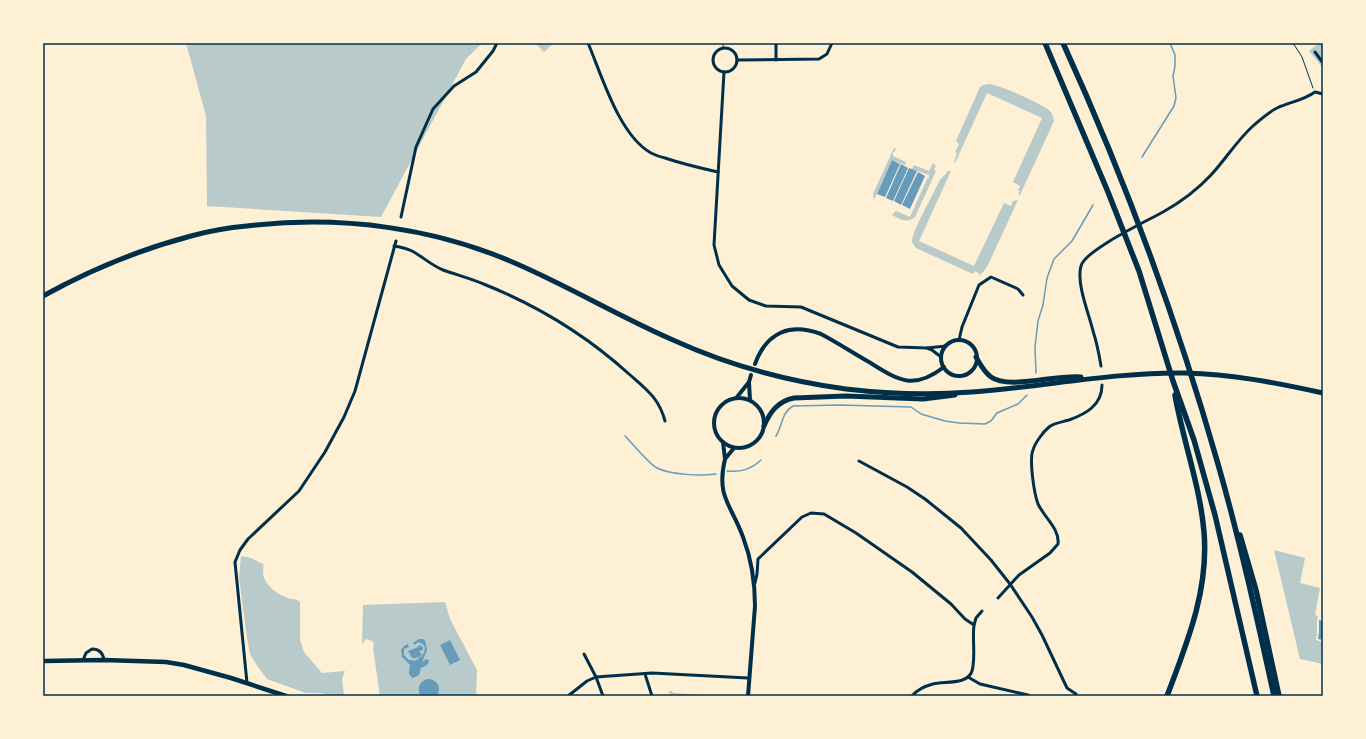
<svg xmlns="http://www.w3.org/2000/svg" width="1366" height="739" font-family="Lora,serif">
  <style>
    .green { fill: #b9caca }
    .water { fill: #669bbc }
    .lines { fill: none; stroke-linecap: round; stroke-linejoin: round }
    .stream { stroke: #669bbc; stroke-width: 1.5 }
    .path { stroke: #003049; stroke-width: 1 }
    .minor { stroke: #003049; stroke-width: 3 }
    .tertiary { stroke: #003049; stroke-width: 4 }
    .secondary { stroke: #003049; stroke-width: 4.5 }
    .trunk { stroke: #003049; stroke-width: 5 }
    .motorway { stroke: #003049; stroke-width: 5.5 }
    .neatline { fill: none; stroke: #003049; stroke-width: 1.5 }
  </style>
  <rect width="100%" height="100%" fill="#fdf0d5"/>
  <g class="green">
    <polygon points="186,43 482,43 466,59 381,217 207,206 206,116"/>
    <polygon points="535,43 554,43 544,52"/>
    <polygon points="1319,43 1323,43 1323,68 1309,51"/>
    <path d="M989 84C1000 85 1040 103 1049 110 1052 113 1053 116 1054 121L1020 195 1018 194 1020 191 1018 190 1020 186 1013 182 1042 118 987 93 955 163 954 162 957 153 955 152 959 144 956 141 980 87 983 85Z"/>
    <polygon points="894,148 896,149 894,152 893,152 893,156 906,162 905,165 892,160 874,200 873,194"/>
    <path d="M933 163 936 166 934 170 936 171 915 217C907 224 900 219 892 215L896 211 910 217 927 179 929 177V175L912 169 914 165 929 171Z"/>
    <path d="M947 171H951L919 241 974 266 1004 203 1011 206 1013 201 1018 200 987 267 979 277 980 274 975 271 973 274 916 248 912 242C911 233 935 191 940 180 943 176 946 175 947 171Z"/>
    <path d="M1274 550 1305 558 1300 583 1320 588 1315 615 1318 616C1316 624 1318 632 1316 640L1322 642 1323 664 1300 659Z"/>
    <path d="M241 556 251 558 263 564C264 567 263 569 263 573 264 585 278 595 288 598 293 600 296 598 300 602V640L304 652 322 673 345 671 342 679 344 696H334L321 693H306L267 679 258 667 250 654 247 638 239 578Z"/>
    <polygon points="445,602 450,619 477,670 476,696 380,696 373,648 374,644 372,641 366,639 362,644 363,605"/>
    <polygon points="669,691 672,691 673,693 702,695 702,696 670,696"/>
  </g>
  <g class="water">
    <polygon points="892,160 900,164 885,197 877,194"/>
    <polygon points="901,164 908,168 893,201 886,198"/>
    <polygon points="909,168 917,171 901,205 894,201"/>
    <polygon points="918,172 925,176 910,209 902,205"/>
    <polygon points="1319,620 1323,621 1323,640 1318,639 1319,632"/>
    <path d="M419 639H423L425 640 427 650 422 662 426 659 429 660V662L427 665 421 668 419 675 413 678 411 677 409 673 410 665 402 657 401 650 404 646 408 644 409 647 404 649V655L409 660H413L414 661C420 659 424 655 425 648L424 645 419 642 414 645 413 643Z"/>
    <polygon points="450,640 460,660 450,665 440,645"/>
    <polygon points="420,645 423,647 423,650 419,651 422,654 419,658 417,657 416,659 416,658 412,658 408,651 416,648"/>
    <path d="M427 679C437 679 442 687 437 696L420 695C417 688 419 682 427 679Z"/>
  </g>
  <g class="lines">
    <g class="stream">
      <polyline points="1142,157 1174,106 1176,98 1173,76 1175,66 1175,55 1170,43"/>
      <polyline points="1036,373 1035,347 1038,321 1043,305 1047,278 1054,259 1072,241 1093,205"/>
      <path d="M625 436C632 443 650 465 657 468 671 475 701 476 716 474"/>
      <path d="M776 436C783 425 781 413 793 406L840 405 911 407 921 414 945 421 959 423 985 424 991 421 997 413 1018 404 1027 395"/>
      <path d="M727 471C741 472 750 470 761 460"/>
    </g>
    <g class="path">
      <polyline points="1293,43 1302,57 1313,88"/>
      <polyline points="723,48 723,43"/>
    </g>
    <g class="minor">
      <path d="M588 43C602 76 619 135 651 153 655 155 660 157 665 158 683 164 700 168 718 172"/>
      <polyline points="776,43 776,60"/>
      <circle cx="725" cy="60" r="12"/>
      <polyline points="1315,52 1323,63"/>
      <polyline points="737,60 819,59 827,54 832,43"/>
      <polyline points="724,72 714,245 719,265 732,286 749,300 766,306 801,307 898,347 927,348"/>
      <polyline points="401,217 416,147 433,109 454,86 476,72 493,51 497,43"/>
      <path d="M394 246C400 247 406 248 412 251 423 257 431 265 443 270 457 275 472 279 486 285 538 306 587 336 629 374 646 389 659 398 665 421"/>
      <polyline points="959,340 962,327 979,285 991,277 1018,289 1023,295"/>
      <polyline points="941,357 932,350 927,348 946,346"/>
      <path d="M1101 366C1099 354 1097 343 1093 331 1089 314 1076 283 1081 266 1085 250 1147 221 1163 212 1181 202 1197 190 1211 175 1226 159 1237 140 1254 125 1261 119 1270 111 1279 107 1291 102 1304 100 1315 92L1323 94"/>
      <polyline points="859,461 907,487 925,499 961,528 991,560 1010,584 1032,617 1042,635 1067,688 1076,694"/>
      <polyline points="755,583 757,574 758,559 802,517 811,513 824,514 856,533 912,572 951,604 965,619 974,625"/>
      <path d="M998 598 1019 575 1050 553 1058 544C1060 529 1044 517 1038 504 1034 493 1029 460 1033 450 1035 443 1043 432 1049 427 1054 423 1062 422 1069 420 1086 414 1102 405 1102 385"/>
      <polyline points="584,654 596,677 603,696"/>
      <path d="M83 660 86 653 92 649C99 649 103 653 104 660"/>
      <polyline points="645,674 652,696"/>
      <polyline points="968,677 980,684 1028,695"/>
      <polyline points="247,683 235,562 240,550 248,539 299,491 325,452 344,417 355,391 396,241"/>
      <polyline points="568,696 587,681 596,677 652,673 748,678"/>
      <path d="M912 696C917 690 925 686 933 684 944 681 968 685 972 671 976 657 972 640 974 625L976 618 982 611"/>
    </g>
    <g class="tertiary">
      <circle cx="959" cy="358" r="18"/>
      <path d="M755 364C767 331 791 323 821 334 838 343 853 353 869 362 898 380 913 391 944 367"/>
      <polyline points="749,382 751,375"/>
      <polyline points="737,397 749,382 750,400"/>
      <circle cx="739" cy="423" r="25"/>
      <polyline points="723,442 725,459 734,448"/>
      <path d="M725 459C716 497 731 504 743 537 751 558 755 583 755 606L748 696"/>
    </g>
    <polyline class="secondary" points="43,661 104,660 166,662 184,665 231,678 286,696"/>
    <g class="trunk">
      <path d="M43 296C90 270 138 250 191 236 212 230 234 227 256 225 344 216 436 228 517 264 570 287 620 317 673 340 728 365 786 381 846 389 888 394 930 395 972 392 1043 387 1113 372 1185 373 1232 374 1277 383 1323 393"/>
      <path d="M976 357C980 364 984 372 991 377 1009 390 1057 374 1081 377"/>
      <path d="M764 426C770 412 778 401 794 398L846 396 923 399 955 395"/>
    </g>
    <g class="motorway">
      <polyline points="1045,43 1108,192 1139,271 1173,381 1194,440 1215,515 1257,696"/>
      <path d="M1063 43C1125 179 1177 320 1218 464 1240 541 1257 618 1274 696"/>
      <polyline points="1240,535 1256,590 1279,696"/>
      <path d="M1167 696C1187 643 1209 590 1204 532 1200 485 1183 441 1175 395"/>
    </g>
  </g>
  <rect width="1366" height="739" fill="none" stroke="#fdf0d5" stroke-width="88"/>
  <rect x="44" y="44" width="1278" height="651" class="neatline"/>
</svg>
